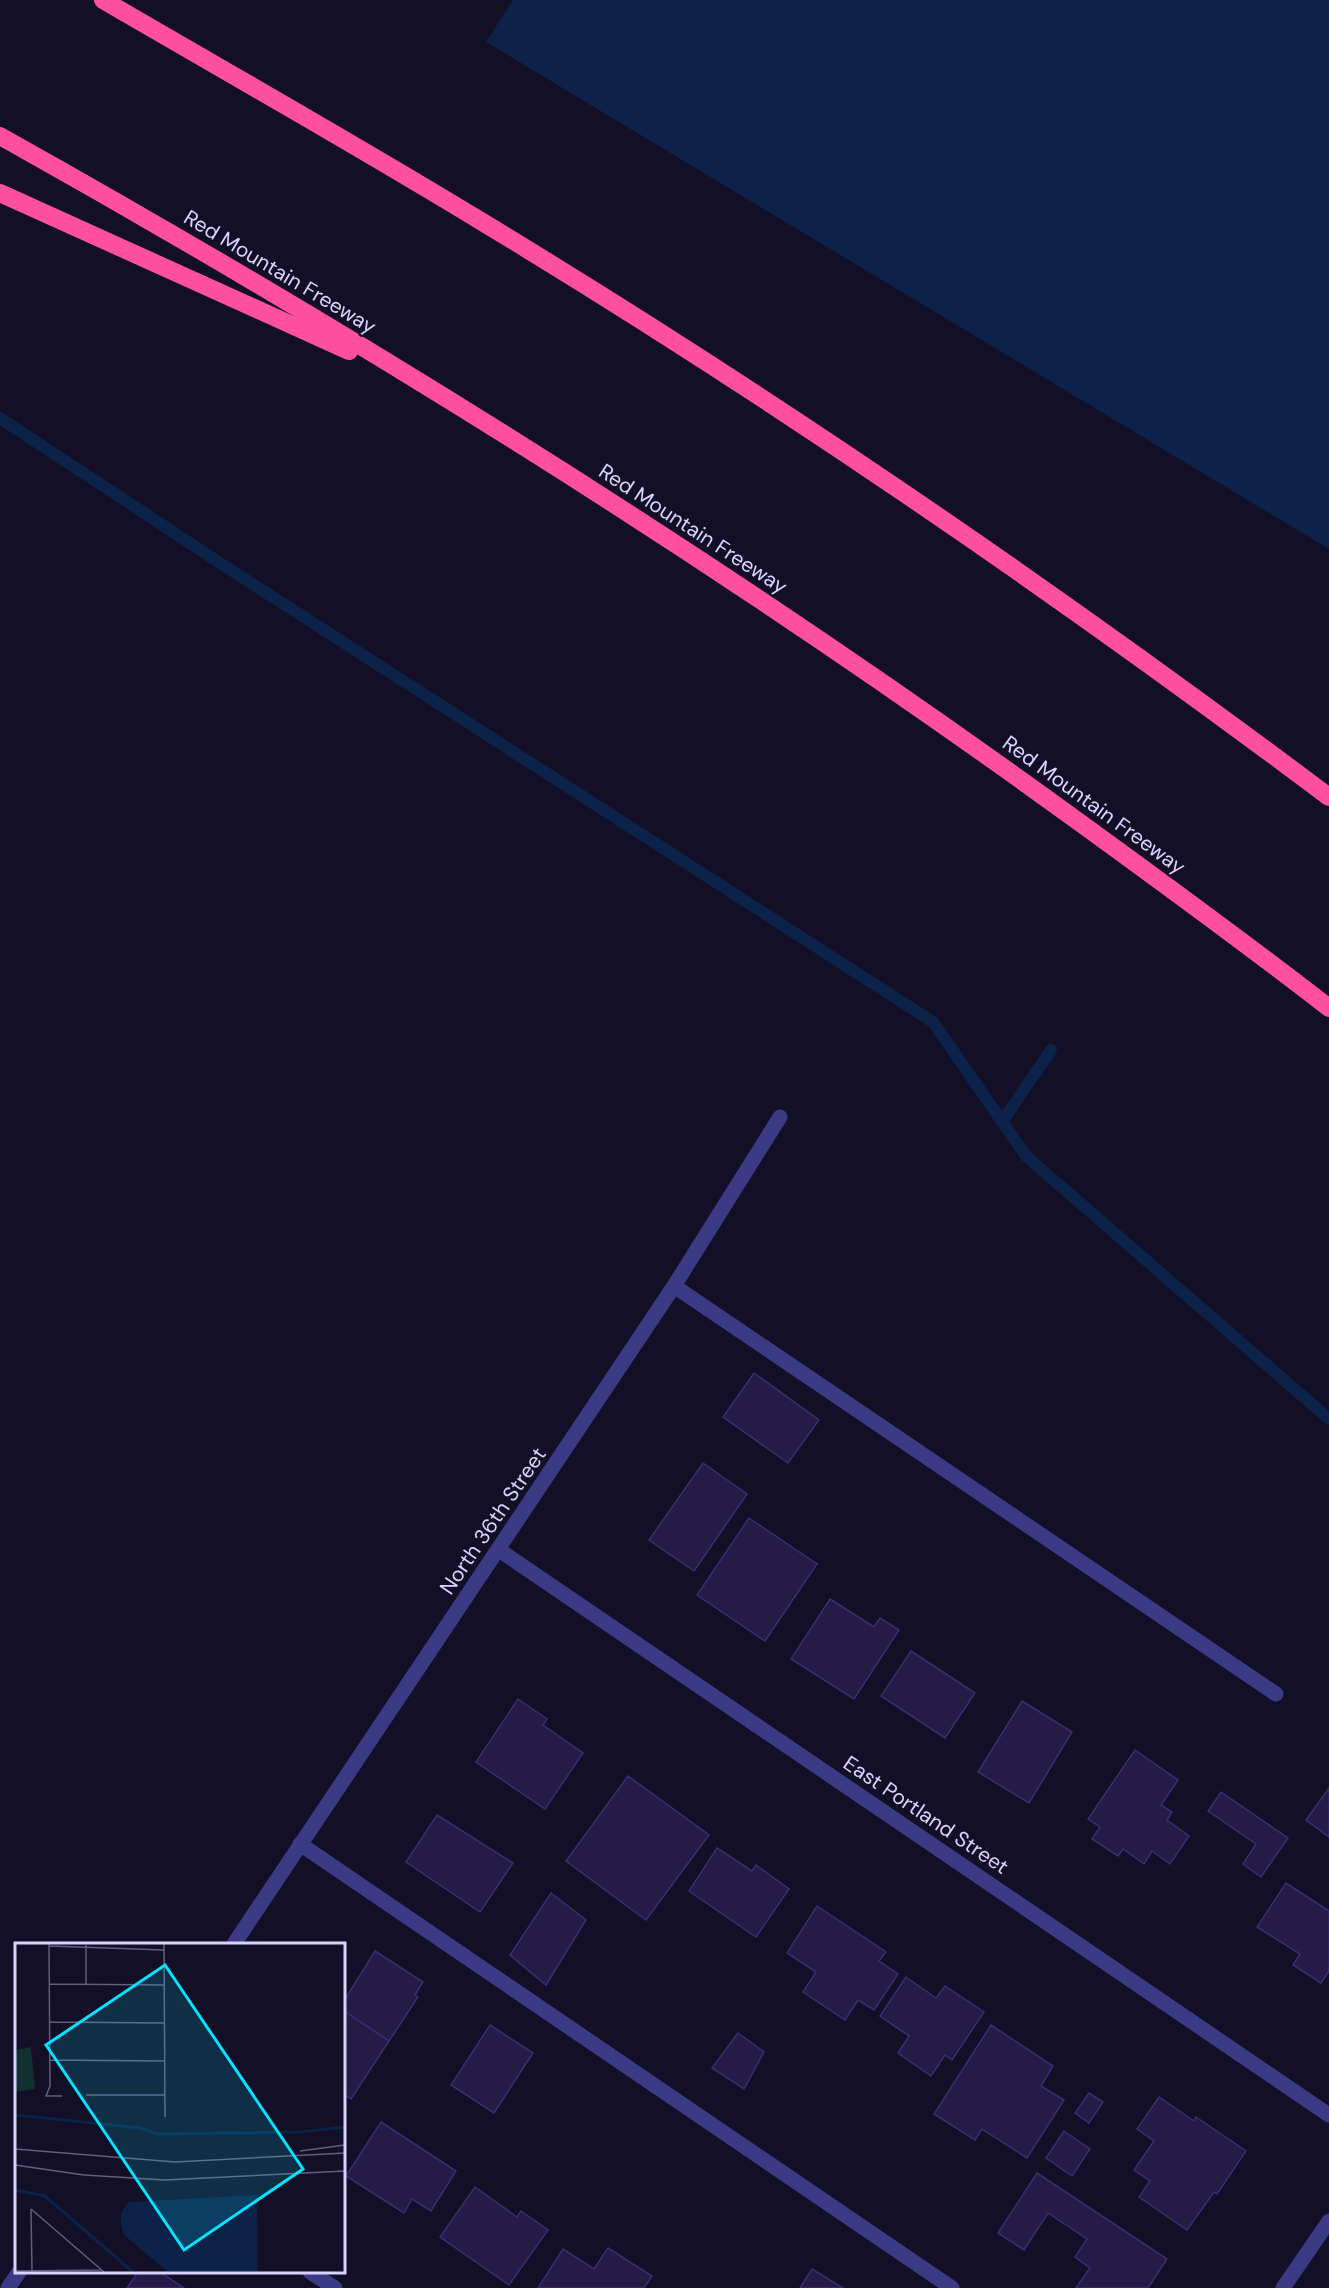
<svg xmlns="http://www.w3.org/2000/svg" width="1329" height="2288" font-family="'DM Sans',sans-serif">
  <style>
    .water { fill: #0c2248 }
    .lines { fill: none; stroke-linecap: round; stroke-linejoin: round }
    .stream { stroke: #0c2248; stroke-width: 12 }
    .building { fill: #241b47; stroke: #3b2d73; stroke-width: 1.5 }
    .service { stroke: #3d3a85; stroke-width: 15 }
    .minor { stroke: #3d3a85; stroke-width: 15 }
    .motorway { stroke: #ff4fa3; stroke-width: 18 }
    .labels { text-anchor: middle; dominant-baseline: central; stroke-width: 4.5; stroke-linejoin: round; paint-order: stroke }
    .street-label { font-size: 21px; fill: #d9d4ff; stroke: #130f26 }
    .inset-river { fill: none; stroke: #0c2248; stroke-width: 3 }
    .inset-road { fill: none; stroke: #625e7d; stroke-width: 1.5 }
    .view { fill: #00e5ff; fill-opacity: 0.15; stroke: #00e5ff; stroke-width: 3 }
    .inset-edge { fill: none; stroke: #d9d4ff; stroke-width: 3 }
  </style>
  <rect width="100%" height="100%" fill="#130f26"/>
  <polygon class="water" points="513,0 1329,0 1329,549 486,42"/>
  <g class="lines">
    <g class="stream">
      <polyline points="0,418 220,563 933,1022 1026,1156 1329,1419"/>
      <polyline points="1002,1122 1051,1050"/>
    </g>
  </g>
  <g class="building">
    <polygon points="754,1373 819,1420 788,1463 723,1417"/>
    <polygon points="703,1463 747,1494 694,1571 649,1540"/>
    <polygon points="749,1518 817,1564 765,1641 697,1595"/>
    <polygon points="830,1599 874,1627 880,1618 899,1630 854,1699 791,1659"/>
    <polygon points="911,1651 975,1693 945,1738 881,1696"/>
    <polygon points="518,1699 547,1719 543,1725 583,1753 545,1809 476,1762"/>
    <polygon points="1022,1701 1072,1732 1029,1803 978,1772"/>
    <polygon points="1135,1750 1178,1780 1161,1805 1172,1812 1167,1820 1189,1836 1170,1864 1152,1851 1144,1864 1123,1849 1118,1856 1092,1839 1100,1827 1088,1819"/>
    <polygon points="628,1776 709,1835 646,1920 566,1861"/>
    <polygon points="1329,1788 1329,1837 1306,1820"/>
    <polygon points="1221,1792 1288,1838 1261,1877 1243,1864 1256,1844 1208,1811"/>
    <polygon points="437,1815 513,1863 480,1912 406,1862"/>
    <polygon points="717,1848 752,1871 756,1865 789,1889 756,1937 689,1891"/>
    <polygon points="1286,1883 1329,1911 1329,1971 1321,1983 1293,1965 1300,1954 1257,1927"/>
    <polygon points="551,1893 586,1920 546,1985 510,1955"/>
    <polygon points="817,1906 886,1952 879,1961 898,1974 874,2010 858,2000 845,2020 803,1992 816,1972 787,1953"/>
    <polygon points="375,1951 423,1982 415,1995 418,1997 389,2041 344,2011 344,2001"/>
    <polygon points="906,1977 936,1998 945,1986 984,2012 952,2060 945,2055 931,2076 898,2053 909,2036 880,2016"/>
    <polygon points="344,2011 389,2041 351,2099 344,2094"/>
    <polygon points="490,2025 533,2053 494,2113 451,2085"/>
    <polygon points="991,2025 1053,2066 1041,2086 1064,2100 1027,2158 982,2129 975,2140 934,2114"/>
    <polygon points="738,2033 764,2052 744,2089 712,2068"/>
    <polygon points="1089,2093 1103,2102 1089,2123 1075,2113"/>
    <polygon points="1159,2097 1194,2121 1196,2117 1246,2151 1217,2194 1214,2192 1187,2230 1139,2197 1150,2181 1134,2170 1154,2141 1137,2129"/>
    <polygon points="381,2122 456,2171 431,2211 412,2199 404,2213 346,2176"/>
    <polygon points="1064,2131 1090,2149 1072,2176 1046,2158"/>
    <polygon points="1037,2173 1167,2259 1148,2288 1076,2288 1090,2268 1075,2257 1087,2239 1048,2213 1024,2250 998,2233"/>
    <polygon points="475,2187 517,2217 521,2211 548,2230 509,2285 440,2237"/>
    <polygon points="608,2248 652,2276 644,2288 538,2288 563,2249 594,2269"/>
    <polygon points="812,2269 843,2288 800,2288"/>
    <polygon points="138,2272 160,2272 184,2288 127,2288"/>
  </g>
  <g class="lines">
    <g class="service">
      <polyline points="674,1286 1276,1694"/>
      <polyline points="300,1844 952,2288"/>
    </g>
    <g class="minor">
      <polyline points="499,1550 1329,2115"/>
      <polyline points="234,1944 674,1286 780,1117"/>
      <polyline points="310,2272 335,2288"/>
      <polyline points="8,2288 19,2272"/>
      <polyline points="1283,2288 1329,2221"/>
    </g>
    <g class="motorway">
      <path d="M103 0C230 74 358 146 484 223 775 399 1057 593 1329 797"/>
      <path d="M0 136C372 344 734 571 1079 822 1163 883 1247 944 1329 1008"/>
      <polyline points="0,193 349,351"/>
    </g>
  </g>
  <g class="labels">
    <g class="street-label">
      <text transform="translate(280 272) rotate(31)">Red Mountain Freeway</text>
      <text transform="translate(693 529) rotate(33)">Red Mountain Freeway</text>
      <text transform="translate(1094 805) rotate(36)">Red Mountain Freeway</text>
      <text transform="translate(493 1521) rotate(-56)">North 36th Street</text>
      <text transform="translate(926 1815) rotate(34)">East Portland Street</text>
    </g>
  </g>
  <g transform="translate(15 1943)">
    <rect width="330" height="330" fill="#130f26"/>
    <path d="M16 104 20 146 0 149V107Z" fill="#12302f"/>
    <path d="M242 252 243 329H153L109 292 106 282V270L114 259Z" fill="#0c2248"/>
    <path class="inset-river" d="M0 172 126 185 142 191 287 189 330 184M0 247 30 253 118 329"/>
    <path class="inset-road" d="M34 1 35 143 31 153H47M149 1 150 174M71 2V42M34 3 149 7M34 41 149 42M35 79 150 80M35 117 149 118M71 152H150M0 206 160 219 330 210M285 208 330 202M0 222 69 232 150 237 330 228M16 266 89 329M16 266 17 329M0 328 86 327"/>
    <path class="view" d="M150 22 288 226 169 307 31 102Z"/>
    <rect width="330" height="330" class="inset-edge"/>
  </g>
</svg>
